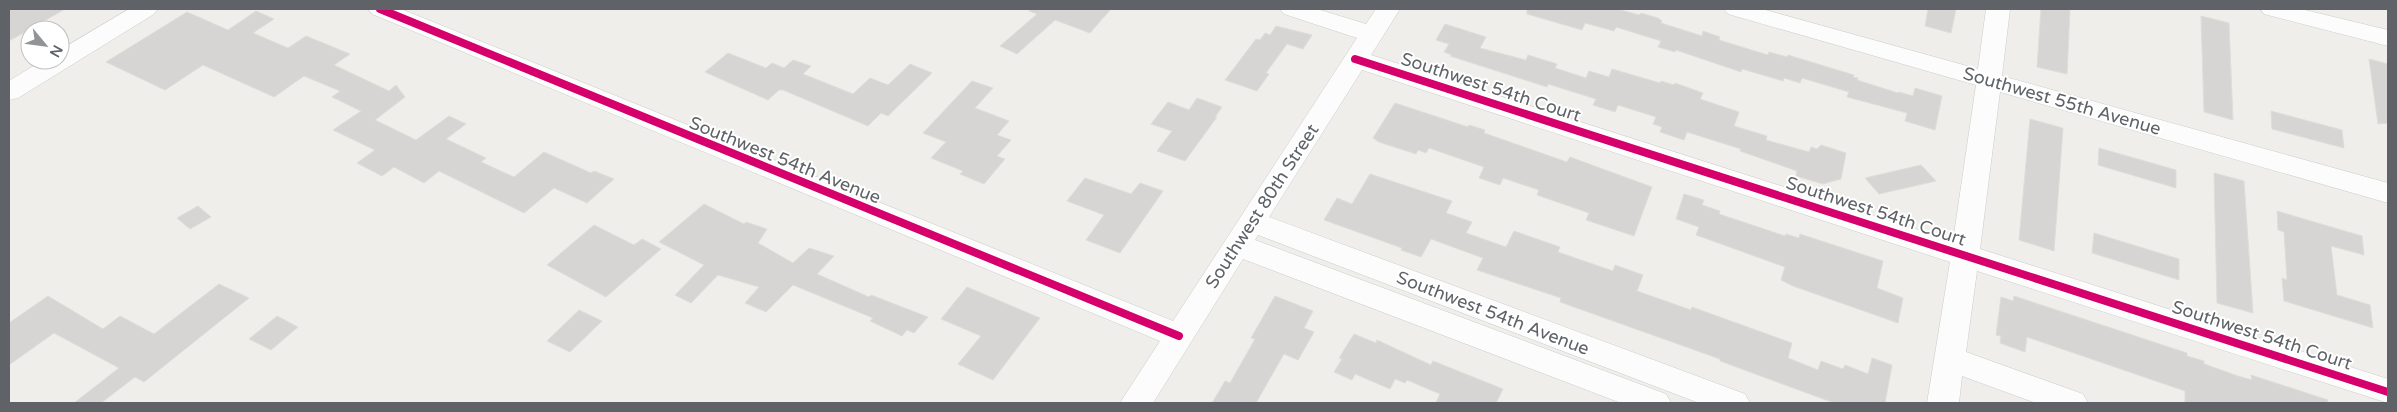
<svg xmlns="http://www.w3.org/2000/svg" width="2397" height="412" font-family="'Varela Round',sans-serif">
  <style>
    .building { fill: #d6d5d3; stroke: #deddd9 }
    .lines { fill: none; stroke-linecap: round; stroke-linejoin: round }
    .minor-casing { stroke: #cbcccc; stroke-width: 1 }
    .minor { fill: #fdfcfc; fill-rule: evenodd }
    .cycleway-casing { stroke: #fff; stroke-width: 11 }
    .cycleway { stroke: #d6006c; stroke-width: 8 }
    .labels { text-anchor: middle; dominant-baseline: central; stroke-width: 4; stroke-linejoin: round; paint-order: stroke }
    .street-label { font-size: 18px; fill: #5f6368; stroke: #fff }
  </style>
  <rect width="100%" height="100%" fill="#efeeea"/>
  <g class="building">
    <polygon points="9,9 65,9 9,41"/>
    <polygon points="1029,9 1111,9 1090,33 1055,20 1017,54 1000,46 1037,14 1029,11"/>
    <polygon points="1527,9 1617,9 1639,15 1641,13 1658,18 1662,21 1661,23 1702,36 1703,31 1720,37 1719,40 1768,55 1769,52 1787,57 1788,55 1854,75 1853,77 1858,78 1857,80 1898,93 1899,92 1913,96 1915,88 1942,96 1935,130 1905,121 1907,113 1847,97 1849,92 1802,78 1800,83 1784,78 1783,81 1742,69 1741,72 1676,50 1675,52 1658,47 1661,41 1616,27 1614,31 1585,23 1582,30 1527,14"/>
    <polygon points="1928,9 1956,9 1951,33 1925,26"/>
    <polygon points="2041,9 2070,9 2067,74 2037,67"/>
    <polygon points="256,11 274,19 253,33 288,48 306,36 350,54 334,65 389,91 396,85 405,97 375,120 416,140 449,116 466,124 446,139 486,158 481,162 514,177 544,152 591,173 594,171 614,179 587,203 554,188 524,213 439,171 424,183 394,167 382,176 357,163 375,150 333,130 361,111 332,97 340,91 304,76 274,97 203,65 165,90 106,62 187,12 228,30"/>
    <polygon points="2201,16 2229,23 2233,120 2204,112"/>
    <polygon points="1445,24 1486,37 1480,48 1526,60 1528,55 1557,64 1555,68 1586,78 1589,71 1609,77 1612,69 1660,83 1661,81 1674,85 1675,83 1703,93 1700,99 1739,112 1734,126 1767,136 1766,140 1809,152 1811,147 1817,149 1821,145 1846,153 1841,179 1823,184 1796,176 1797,171 1740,151 1741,149 1687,132 1684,140 1660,132 1662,127 1653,124 1656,117 1618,105 1615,112 1593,105 1596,99 1548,84 1547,87 1450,56 1452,55 1444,52 1449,44 1436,40"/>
    <polygon points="1276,26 1312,35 1303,49 1287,44 1266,73 1269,74 1257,91 1225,80 1256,39 1260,40 1265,33 1270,35"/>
    <polygon points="728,53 766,68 772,63 784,68 793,60 811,66 803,74 853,94 870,78 888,85 910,64 932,73 888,116 881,113 868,126 783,90 779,90 768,100 705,72"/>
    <polygon points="2369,59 2388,64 2388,123 2378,124"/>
    <polygon points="972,81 993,88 975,108 1009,121 997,135 1011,140 997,156 1005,159 984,184 960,174 963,171 931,158 946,142 923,133"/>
    <polygon points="1197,98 1222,107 1215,117 1217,117 1185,161 1157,151 1172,131 1151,124 1168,102 1189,110"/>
    <polygon points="1395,103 1468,127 1469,125 1485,130 1484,133 1567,162 1570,157 1652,187 1634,236 1586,220 1589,213 1537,195 1539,190 1503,178 1500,185 1479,178 1484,167 1429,148 1426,153 1418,150 1416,154 1379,142 1373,138"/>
    <polygon points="2271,111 2342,130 2344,148 2272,129"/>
    <polygon points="2030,119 2063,128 2054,251 2019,240"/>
    <polygon points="2099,148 2176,170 2176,188 2098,165"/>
    <polygon points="1921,165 1936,181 1879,194 1865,178"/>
    <polygon points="2214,173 2244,181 2253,313 2217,303"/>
    <polygon points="1370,174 1452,201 1446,213 1472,222 1466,233 1506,247 1514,231 1560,247 1558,252 1613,271 1615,265 1643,275 1637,291 1691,310 1692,307 1792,343 1788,358 1818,370 1821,361 1843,369 1845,365 1868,374 1872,358 1892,365 1885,403 1834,403 1720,361 1720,359 1560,302 1561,298 1477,270 1483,258 1431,239 1421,257 1401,250 1402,248 1324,220 1337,198 1352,204"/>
    <polygon points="1085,178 1131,194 1140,183 1163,191 1120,253 1086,240 1104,215 1067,201"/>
    <polygon points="1684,194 1704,200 1702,205 1720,211 1719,214 1785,236 1786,234 1799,238 1800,234 1883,261 1877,288 1903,298 1898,323 1793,286 1781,280 1785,267 1696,235 1699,227 1676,219"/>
    <polygon points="704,204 744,224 746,222 767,229 758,243 793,263 809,248 834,256 817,274 869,297 871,295 928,317 914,333 907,330 902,336 870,321 873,318 793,285 766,312 745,303 759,287 718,275 691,303 675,295 704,265 659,242"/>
    <polygon points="198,206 211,217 190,229 177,218"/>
    <polygon points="2277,211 2362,236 2364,255 2331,246 2337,295 2370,305 2373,328 2284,301 2282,278 2287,280 2284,232 2278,230"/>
    <polygon points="594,225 634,245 642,239 661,249 606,297 547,265"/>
    <polygon points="2094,233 2179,259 2179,280 2092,253"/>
    <polygon points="219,284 249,298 144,382 135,377 101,403 74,403 119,368 54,333 9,365 9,323 48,296 103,329 120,316 154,334"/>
    <polygon points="967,287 1040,318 993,380 958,364 981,336 941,319"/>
    <polygon points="1275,296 1313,311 1304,328 1314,332 1298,360 1284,354 1256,403 1212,403 1225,381 1230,383 1255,339 1251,338"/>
    <polygon points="2014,296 2187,353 2187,356 2204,361 2204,364 2238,376 2252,380 2251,375 2328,400 2327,403 2185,403 2185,391 2027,337 2025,352 2000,343 2001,336 1996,335 2001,297 2013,301"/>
    <polygon points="579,310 602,321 570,352 547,341"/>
    <polygon points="277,316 298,327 271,350 249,339"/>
    <polygon points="1354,334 1376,343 1377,340 1431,365 1433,361 1503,389 1496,403 1436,403 1440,394 1407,380 1405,383 1395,379 1390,389 1355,374 1352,380 1334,372 1342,359 1339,358"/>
  </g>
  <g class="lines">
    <g class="minor-casing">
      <g id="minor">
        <polygon points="129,9 158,9 154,14 18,98 9,100 9,81 43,60 60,60 60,50"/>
        <polygon points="368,9 401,9 1173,321 1357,38 1284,14 1280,9 1317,9 1366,24 1376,9 1400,9 1371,55 1953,241 1976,85 1728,14 1724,9 1762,9 1978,69 1986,9 2010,9 2002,76 2388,183 2388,203 2000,92 1980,249 2388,379 2388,403 1977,271 1966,352 2083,394 2088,403 2036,403 1962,376 1959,403 1927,403 1950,262 1362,70 1269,217 1745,394 1750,403 1699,403 1258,235 1255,240 1666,394 1671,403 1621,403 1243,259 1153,403 1120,403 1160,341 372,14"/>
        <polygon points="2260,9 2301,9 2388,30 2388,46 2264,14"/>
      </g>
    </g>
    <use href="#minor" class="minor"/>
    <g class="cycleway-casing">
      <g id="cycleway">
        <polyline points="380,9 1179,336"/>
        <polyline points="1355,59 2388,392"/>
      </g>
    </g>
    <use href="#cycleway" class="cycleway"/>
  </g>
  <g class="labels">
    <g class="street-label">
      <text transform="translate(1491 87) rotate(18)">Southwest 54th Court</text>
      <text transform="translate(2062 101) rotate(16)">Southwest 55th Avenue</text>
      <text transform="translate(785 160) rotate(22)">Southwest 54th Avenue</text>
      <text transform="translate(1262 206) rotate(-57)">Southwest 80th Street</text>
      <text transform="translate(1876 211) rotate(18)">Southwest 54th Court</text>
      <text transform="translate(1493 313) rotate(21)">Southwest 54th Avenue</text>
      <text transform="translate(2262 335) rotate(18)">Southwest 54th Court</text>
    </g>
  </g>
  <rect width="2397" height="412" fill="none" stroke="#5f6368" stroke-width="20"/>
  <g transform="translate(45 45) rotate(119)"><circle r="24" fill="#ffffff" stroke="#bfc1c3"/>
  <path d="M0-4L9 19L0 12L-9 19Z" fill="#919496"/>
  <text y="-8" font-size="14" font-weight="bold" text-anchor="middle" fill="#5f6368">N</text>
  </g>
</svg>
